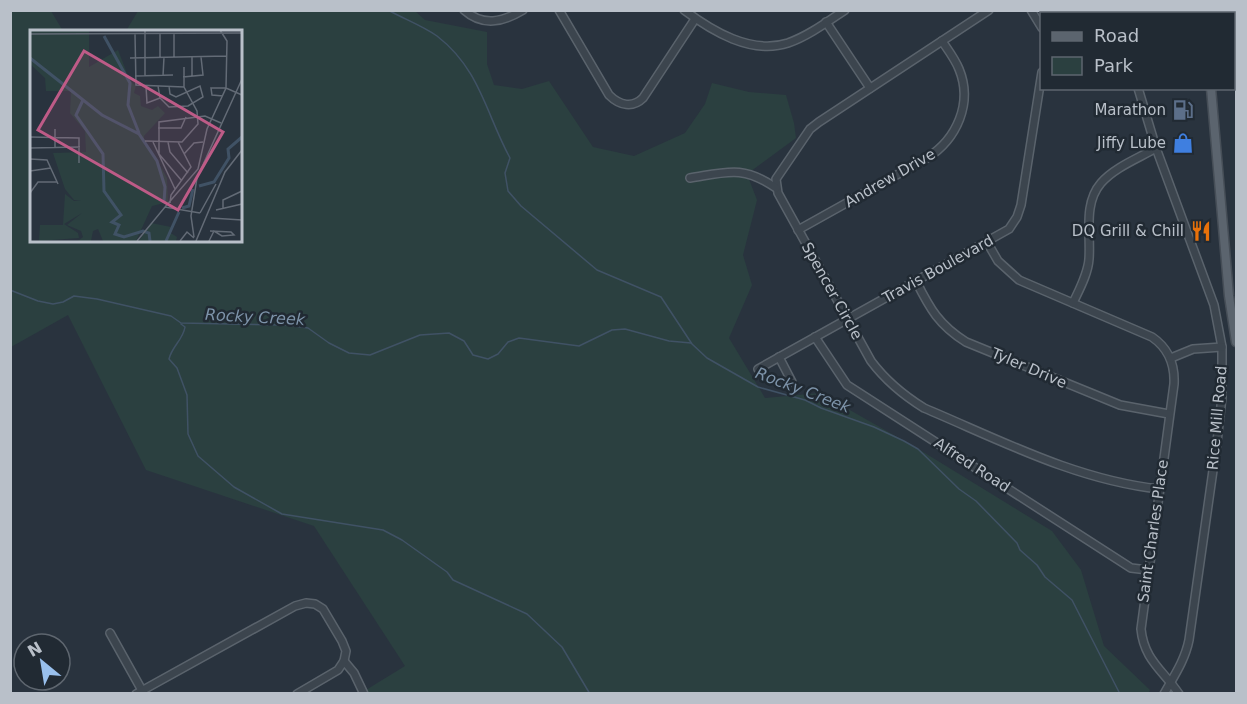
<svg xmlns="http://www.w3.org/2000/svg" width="1247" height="704" font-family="'DejaVu Sans',sans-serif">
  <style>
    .green { fill: #2b4040 }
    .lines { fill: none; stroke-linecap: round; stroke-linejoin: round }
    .stream { stroke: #405265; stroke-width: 1.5 }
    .minor-casing { stroke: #5a636c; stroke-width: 10 }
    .major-casing { stroke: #464e57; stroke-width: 11 }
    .minor { stroke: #3c454e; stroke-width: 7 }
    .major { stroke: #5b646e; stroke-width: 8 }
    .labels { text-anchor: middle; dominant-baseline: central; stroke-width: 5; stroke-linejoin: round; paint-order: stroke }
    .poi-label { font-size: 15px; fill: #b9c0c9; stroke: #212a33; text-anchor: end }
    .street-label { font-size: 15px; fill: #b9c0c9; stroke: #212a33 }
    .water-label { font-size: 16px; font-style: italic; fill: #7d93a9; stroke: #212a33 }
    .inset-river { fill: none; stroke: #405265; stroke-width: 3 }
    .inset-road { fill: none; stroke: #636b76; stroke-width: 1.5 }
    .view { fill: #be5b87; fill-opacity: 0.15; stroke: #be5b87; stroke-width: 3 }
    .inset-edge { fill: none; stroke: #b9c0c9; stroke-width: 3 }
  </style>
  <rect width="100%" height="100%" fill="#29333e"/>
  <polygon class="green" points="11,11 51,11 63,31 32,32 32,240 240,240 240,32 126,31 138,11 415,11 425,20 487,32 487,64 494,85 522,89 549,81 593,147 634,156 685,133 705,104 712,83 749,92 786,95 794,123 796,138 747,174 757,200 743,255 752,285 729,338 765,398 820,393 920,450 1052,531 1081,570 1104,646 1150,690 1148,694 361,693 405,666 314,526 146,470 68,315 11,347"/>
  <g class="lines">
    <g class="stream">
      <path d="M388 10C404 19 423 26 437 36 480 69 486 114 510 158L505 173 508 191 521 206 597 270 661 297 692 344 707 358 758 387 805 400 821 408 874 427 904 441 918 449 959 489 976 501 1017 543 1020 550 1037 565 1045 577 1072 600 1120 694"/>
      <polyline points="10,290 38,301 53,304 63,302 74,296 97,299 171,316 181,323 287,325 308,328 329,343 349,353 370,355 420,335 449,333 464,341 473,355 488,359 498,354 508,342 519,338 579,346 612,330 625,329 669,341 691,343"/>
      <path d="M181 324 185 327C183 340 172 346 169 359L177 368 187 395 188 434 198 456 234 487 282 514 383 530 402 540 447 572 453 580 527 614 562 647 590 694"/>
    </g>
    <g class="minor-casing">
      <g id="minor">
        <path d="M464 10C483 27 503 22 523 10"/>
        <path d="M559 10 609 95C620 106 633 108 643 98L695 19"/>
        <path d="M684 10C712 31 751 55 788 43 808 36 827 22 845 10"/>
        <path d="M989 10 819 122 810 129 776 179 778 193 871 361C886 381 903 395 924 408 1000 440 1076 480 1159 489"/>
        <polyline points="1031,10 1042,28"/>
        <polyline points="1122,10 1123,14"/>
        <polyline points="826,22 870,88"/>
        <path d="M1138 88 1156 148 1214 305 1222 347V397L1217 442 1189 640C1185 660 1174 676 1164 694"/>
        <path d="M690 178C727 172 743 165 776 188"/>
        <path d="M798 230 927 158C957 139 973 103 959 69 955 59 948 50 942 41"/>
        <path d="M987 242 998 261 1019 280 1152 337C1168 348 1175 364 1174 384L1141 629C1144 660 1163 670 1179 694"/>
        <path d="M916 281C930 309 939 325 966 342L1120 405 1169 414"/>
        <path d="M1073 303C1079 290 1088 274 1089 259 1091 234 1083 204 1101 183 1115 167 1139 158 1156 148"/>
        <polyline points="815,337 847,385 1131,568 1148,570"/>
        <polyline points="779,357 792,382"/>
        <polyline points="1171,358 1193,349 1222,347"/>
        <polyline points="758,369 1009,229 1017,217 1021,205 1042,72"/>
        <polyline points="110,633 144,694"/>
        <polyline points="344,661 354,673 364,694"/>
        <polyline points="136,694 295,606 306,603 315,604 323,609 342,641 346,651 344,661 338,670 297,694"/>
      </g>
    </g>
    <g class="major-casing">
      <g id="major">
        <polyline points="1206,10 1206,14"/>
        <polyline points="1211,88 1229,296 1236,342"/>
      </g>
    </g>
    <use href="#minor" class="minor"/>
    <use href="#major" class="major"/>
  </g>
  <defs>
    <g id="fuel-bare" transform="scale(1.62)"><path d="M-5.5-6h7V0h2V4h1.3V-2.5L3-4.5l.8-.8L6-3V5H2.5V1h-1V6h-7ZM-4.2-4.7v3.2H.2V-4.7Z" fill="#5c6f8a" stroke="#212a33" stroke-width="2.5" paint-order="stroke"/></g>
    <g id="shop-bare" transform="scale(1.62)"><path d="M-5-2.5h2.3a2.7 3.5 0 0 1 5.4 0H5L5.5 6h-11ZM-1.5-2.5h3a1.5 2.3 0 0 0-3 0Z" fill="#3f7fe0" stroke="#212a33" stroke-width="2.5" paint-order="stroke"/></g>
    <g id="restaurant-bare" transform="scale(1.62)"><path d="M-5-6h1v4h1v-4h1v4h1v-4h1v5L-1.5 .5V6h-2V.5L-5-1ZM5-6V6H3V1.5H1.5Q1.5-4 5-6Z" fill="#e8710a" stroke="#212a33" stroke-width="2.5" paint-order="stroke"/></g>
  </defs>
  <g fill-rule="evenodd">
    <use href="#fuel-bare" x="1183" y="110"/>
    <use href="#shop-bare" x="1183" y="143"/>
    <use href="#restaurant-bare" x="1201" y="231"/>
  </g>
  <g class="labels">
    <g class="poi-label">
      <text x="1166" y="110">Marathon</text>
      <text x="1166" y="143">Jiffy Lube</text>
      <text x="1184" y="231">DQ Grill &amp; Chill</text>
    </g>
    <g class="street-label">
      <text transform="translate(890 178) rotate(-30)">Andrew Drive</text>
      <text transform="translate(938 269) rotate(-29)">Travis Boulevard</text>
      <text transform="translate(832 291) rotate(61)">Spencer Circle</text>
      <text transform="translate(1029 368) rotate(23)">Tyler Drive</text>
      <text transform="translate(1217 418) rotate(-85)">Rice Mill Road</text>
      <text transform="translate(972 465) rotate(33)">Alfred Road</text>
      <text transform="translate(1153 531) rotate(-82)">Saint Charles Place</text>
    </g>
    <g class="water-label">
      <text transform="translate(255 317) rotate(3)">Rocky Creek</text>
      <text transform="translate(803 390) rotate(21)">Rocky Creek</text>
    </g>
  </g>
  <g transform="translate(30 30)">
    <rect width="212" height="212" fill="#29333e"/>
    <path d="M0 0H59V37L88 20 100 51 106 56 104 63 110 66 111 76 122 80 128 76 135 83 114 106V115L120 118 137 148 138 172 122 176 106 211H73L68 199 63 201 61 211H48L53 207 51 201 37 195 52 183 34 194 48 203 49 208 9 211 10 195H33L35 164 44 171H51L44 170 35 159 23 123 56 122 55 101 40 83 41 61H16L15 48 0 34ZM121 193 141 197 139 202 147 207 146 211H109Z" fill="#2b4040"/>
    <path class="inset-river" d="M74 6 100 53 98 75 109 103M0 28 72 85 109 104 127 131 135 157 134 172M53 70 46 85 73 124 74 161 91 185 82 192 89 195 85 204 94 207 113 201 119 203 120 211M169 156 184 152 199 128 198 119 212 107M152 178 159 176 163 159M136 211 149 182"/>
    <path class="inset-road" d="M0 4 212 3M105 4 106 55 154 57M130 27V4M144 27V4M100 28 197 26M105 46 143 45M115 46V0M133 46 134 27M162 46V27M153 47 173 45 171 27M116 56 117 73 130 68M128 56 130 68 139 77 158 76 173 67 170 56 146 67 140 64 139 56M193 66 182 65 181 58H196L212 65M128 98H151L156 87M0 107 49 108V133M115 111 152 112 168 94 167 81 154 57V37M123 112 145 159M138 112 140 122 158 143M0 118 50 117M25 118V99M154 124 164 113 173 112M0 129 17 130 28 154M0 141 21 138M152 151 129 124V92L175 86 191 93M0 163 8 152H27M140 173 141 165 161 137 148 112M135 177 168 139 177 99 196 58 197 11 190 0M193 178V170L212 161M186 180 212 174M170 183 186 154M181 188 212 190M164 207 161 186 167 148 212 49M107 211 135 177 170 183M150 211 157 202 164 208M166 211 195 142 212 120M179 211 184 201 192 206 204 205 201 202 180 201"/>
    <path class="view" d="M54 21 193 102 148 180 8 100Z"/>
    <rect width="212" height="212" class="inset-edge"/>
  </g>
  <rect width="1247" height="704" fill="none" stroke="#b9c0c9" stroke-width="24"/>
  <rect x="1040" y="12" width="195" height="78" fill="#212a33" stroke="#5e666f" stroke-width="1.5"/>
  <rect x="1052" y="32" width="30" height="9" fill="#5b646e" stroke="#5e666f" stroke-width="1.5"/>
  <text x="1094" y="42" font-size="18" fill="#b9c0c9">Road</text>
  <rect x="1052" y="57" width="30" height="18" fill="#2b4040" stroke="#5e666f" stroke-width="1.5"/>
  <text x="1094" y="72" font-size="18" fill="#b9c0c9">Park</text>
  <g transform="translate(42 662) rotate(330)"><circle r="28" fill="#212a33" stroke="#5e666f" stroke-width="1.5"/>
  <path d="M0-4.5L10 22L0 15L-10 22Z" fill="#99c0ed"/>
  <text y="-9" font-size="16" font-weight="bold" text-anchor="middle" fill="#b9c0c9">N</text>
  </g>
</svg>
